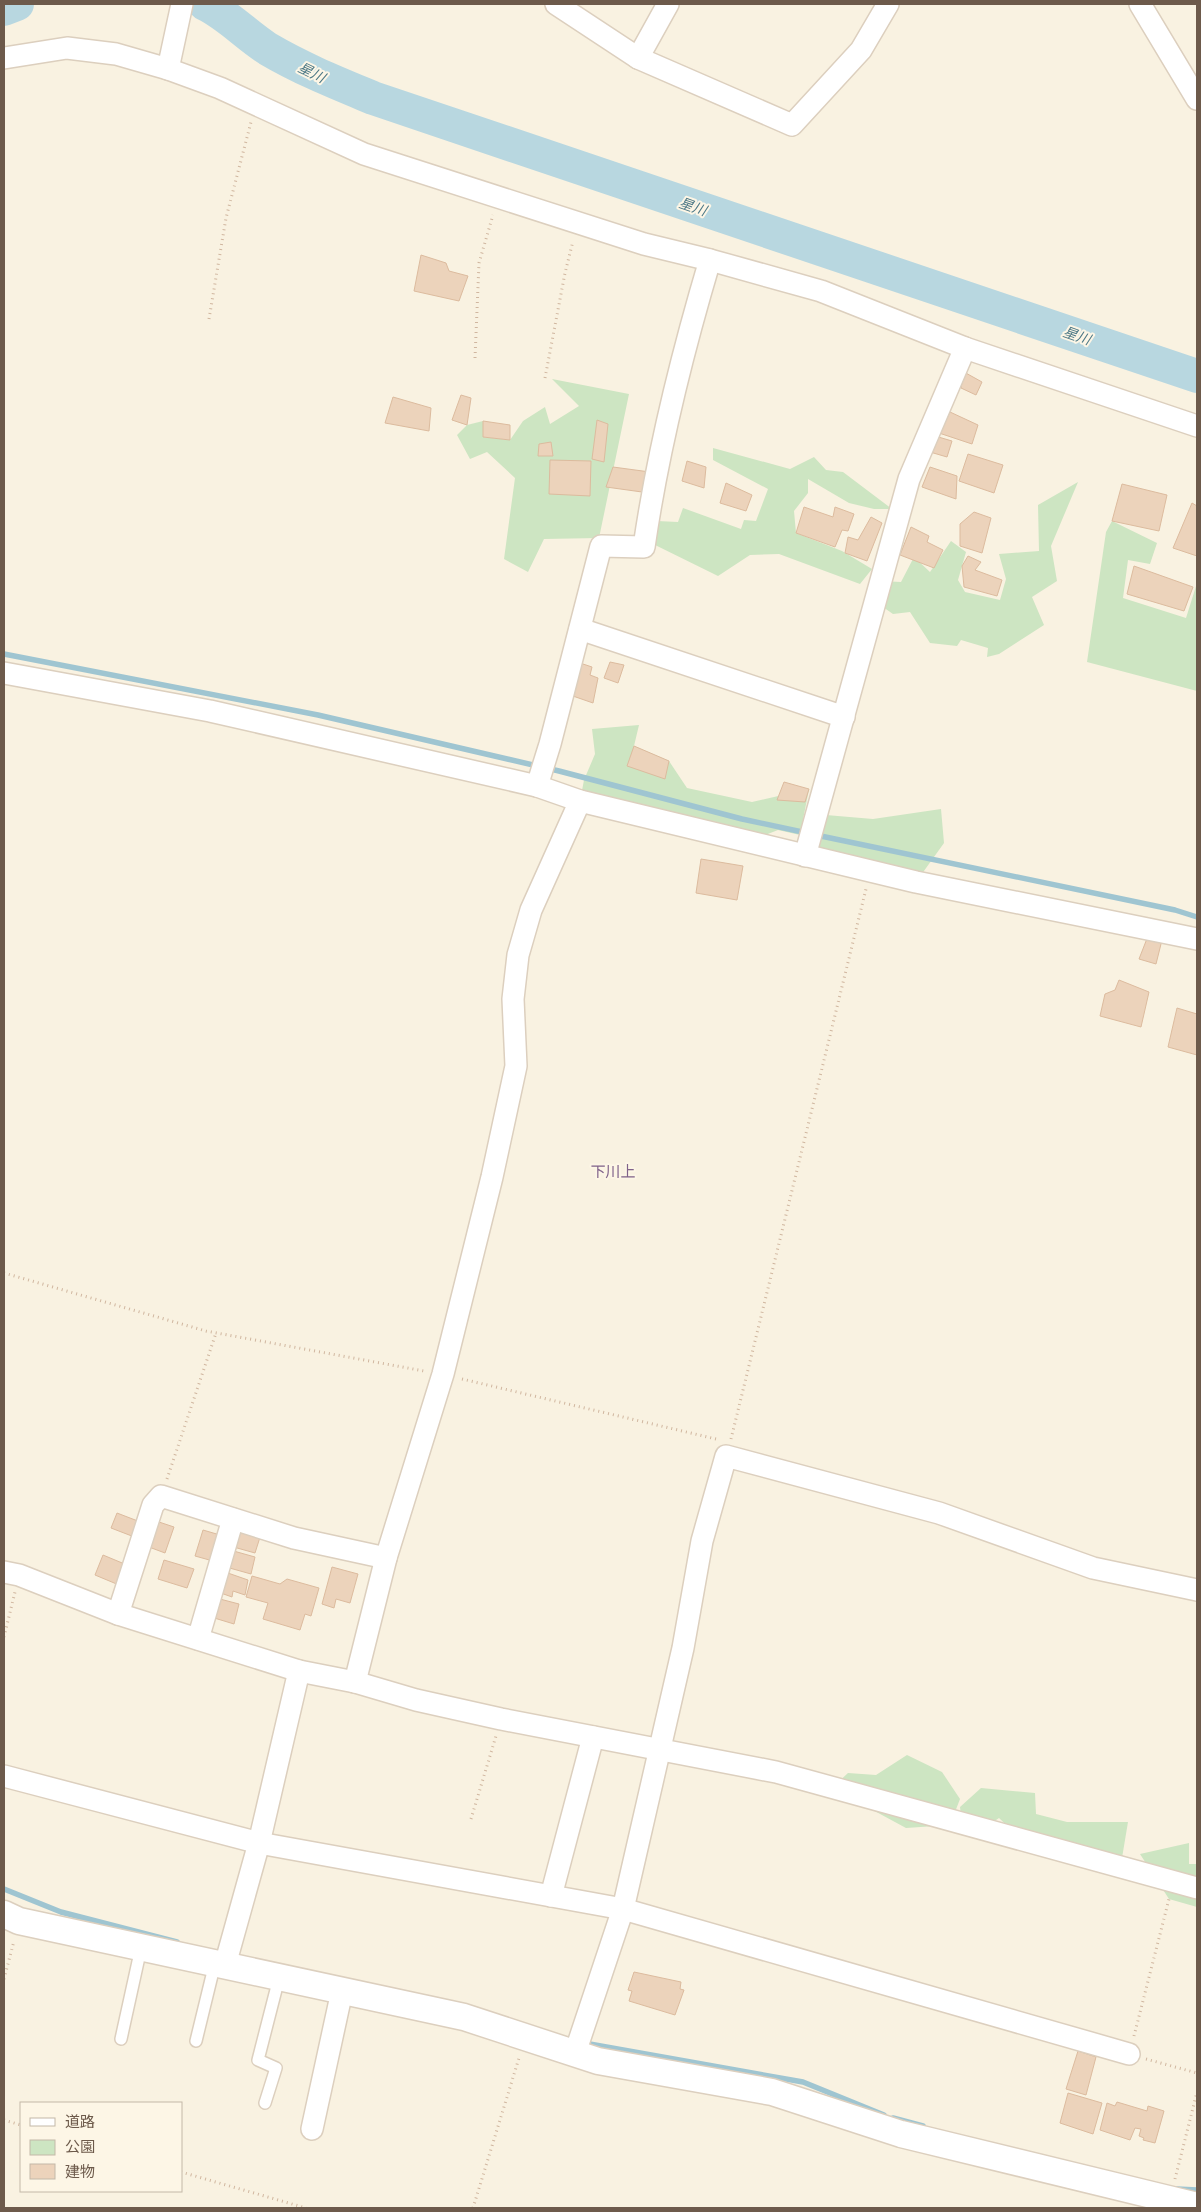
<svg xmlns="http://www.w3.org/2000/svg" width="1201" height="2212" font-family="Lato,'Noto Sans JP',sans-serif">
  <style>
    .green { fill: #cde5c2 }
    .lines { fill: none; stroke-linecap: round; stroke-linejoin: round }
    .stream { stroke: #9fc5d1; stroke-width: 5.5 }
    .river { stroke: #b8d7e0; stroke-width: 34 }
    .building { fill: #ecd3bb; stroke: #dcbb9e }
    .service-casing { stroke: #dccfbe; stroke-width: 14 }
    .minor-casing { stroke: #dccfbe; stroke-width: 24 }
    .tertiary-casing { stroke: #dccfbe; stroke-width: 29 }
    .path { stroke: #d0b69f; stroke-width: 3; stroke-dasharray: 1 4; stroke-linecap: butt }
    .service { stroke: #fff; stroke-width: 11 }
    .minor { stroke: #fff; stroke-width: 21 }
    .tertiary { stroke: #fff; stroke-width: 26 }
    .labels { text-anchor: middle; dominant-baseline: central; stroke-width: 4; stroke-linejoin: round; paint-order: stroke }
    .water-label { font-size: 14px; font-style: italic; fill: #4b7785; stroke: #fdf6e6 }
    .quarter-label { font-size: 15px; fill: #80638a; stroke: #fdf6e6 }
  </style>
  <rect width="100%" height="100%" fill="#f9f2e1"/>
  <g class="green">
    <polygon points="552,379 629,394 599,538 544,539 528,572 504,559 515,478 487,452 470,459 457,435 467,425 483,421 483,437 510,440 523,421 545,407 550,424 579,406"/>
    <polygon points="713,448 790,469 814,457 826,470 843,472 892,509 874,509 849,503 808,479 808,493 794,511 796,533 842,551 872,569 860,584 779,554 750,555 718,576 649,542 657,521 678,522 683,508 741,529 744,520 756,521 768,489 713,460"/>
    <polygon points="1078,482 1051,546 1057,581 1032,597 1044,625 999,654 987,657 988,648 961,640 957,646 930,643 910,612 893,614 867,596 881,581 901,582 914,557 930,572 951,541 966,552 958,580 965,592 1000,600 1006,579 999,554 1039,551 1038,505"/>
    <polygon points="1112,521 1157,543 1150,564 1128,560 1123,598 1186,618 1197,583 1197,691 1087,662 1106,532"/>
    <polygon points="639,725 634,746 669,761 687,788 752,802 809,789 800,835 778,830 755,839 580,801 584,780 595,754 592,729"/>
    <polygon points="941,809 944,843 916,882 828,861 813,839 826,815 873,819"/>
    <polygon points="907,1755 942,1772 960,1799 950,1825 906,1828 832,1788 848,1773 876,1775"/>
    <polygon points="981,1788 1035,1793 1036,1814 1067,1822 1128,1822 1122,1858 1022,1840 999,1818 983,1829 962,1823 960,1807"/>
    <polygon points="1189,1843 1189,1864 1197,1864 1197,1907 1169,1899 1140,1854"/>
  </g>
  <g class="lines">
    <g class="stream">
      <polyline points="4,654 318,715 559,771 742,819 807,833"/>
      <polyline points="816,835 1175,910 1197,917"/>
      <polyline points="4,1889 61,1912 177,1942"/>
      <polyline points="584,2043 803,2082 884,2115"/>
      <polyline points="893,2118 923,2126"/>
      <polyline points="1177,2189 1197,2190"/>
    </g>
    <g class="river">
      <path d="M205 4C228 15 246 35 268 49 302 69 337 83 373 98L1197 376"/>
      <polyline points="4,9 17,4"/>
    </g>
  </g>
  <g class="building">
    <polygon points="421,255 446,263 449,271 468,276 459,301 414,291"/>
    <polygon points="964,372 982,382 976,395 961,388"/>
    <polygon points="461,395 471,398 467,425 452,420"/>
    <polygon points="393,397 431,408 429,431 385,423"/>
    <polygon points="950,412 978,425 972,444 939,433"/>
    <polygon points="597,420 608,424 604,462 592,459"/>
    <polygon points="483,421 510,425 510,440 483,437"/>
    <polygon points="935,436 952,441 947,457 930,452"/>
    <polygon points="551,442 553,456 538,456 539,444"/>
    <polygon points="968,454 1003,465 994,493 959,481"/>
    <polygon points="550,460 591,461 590,496 549,494"/>
    <polygon points="687,461 706,467 704,488 682,481"/>
    <polygon points="613,467 650,472 642,492 606,487"/>
    <polygon points="930,467 957,476 956,499 922,487"/>
    <polygon points="726,483 752,495 746,511 720,503"/>
    <polygon points="1122,484 1167,495 1159,531 1112,521"/>
    <polygon points="1192,503 1197,506 1197,556 1173,548"/>
    <polygon points="804,507 833,517 835,507 854,514 848,531 842,530 835,547 796,533"/>
    <polygon points="974,512 991,518 982,553 960,546 960,524"/>
    <polygon points="871,517 882,523 867,561 845,553 848,537 858,540"/>
    <polygon points="911,527 929,536 927,542 943,550 934,568 900,555"/>
    <polygon points="968,556 981,562 975,570 1002,580 997,596 964,587 962,566"/>
    <polygon points="1134,566 1193,587 1184,611 1127,594"/>
    <polygon points="577,662 592,667 590,675 598,678 593,703 570,695"/>
    <polygon points="610,662 624,665 618,683 604,678"/>
    <polygon points="634,746 669,761 665,779 627,766"/>
    <polygon points="784,782 809,789 805,802 777,800"/>
    <polygon points="701,859 743,866 737,900 696,893"/>
    <polygon points="1148,936 1162,940 1156,964 1139,959"/>
    <polygon points="1119,980 1149,992 1141,1027 1100,1016 1105,994 1115,990"/>
    <polygon points="1177,1008 1197,1014 1197,1055 1168,1047"/>
    <polygon points="117,1513 143,1523 137,1538 111,1528"/>
    <polygon points="159,1522 174,1527 165,1553 149,1547"/>
    <polygon points="236,1526 261,1534 255,1553 230,1546"/>
    <polygon points="203,1530 220,1535 213,1561 195,1556"/>
    <polygon points="230,1550 255,1557 251,1574 226,1567"/>
    <polygon points="103,1555 127,1565 119,1585 95,1575"/>
    <polygon points="164,1560 194,1569 187,1588 158,1579"/>
    <polygon points="332,1567 358,1574 350,1603 336,1599 334,1608 322,1604"/>
    <polygon points="225,1572 248,1580 245,1595 233,1591 232,1597 218,1592"/>
    <polygon points="252,1576 280,1584 287,1579 319,1588 311,1616 305,1614 300,1630 263,1619 268,1603 246,1597"/>
    <polygon points="216,1598 239,1604 234,1624 211,1617"/>
    <polygon points="634,1972 681,1982 680,1989 684,1990 675,2015 629,2001 632,1991 628,1990"/>
    <polygon points="1078,2051 1096,2057 1086,2095 1066,2089"/>
    <polygon points="1068,2093 1102,2103 1093,2134 1060,2123"/>
    <polygon points="1117,2102 1147,2111 1148,2106 1164,2111 1155,2143 1143,2140 1144,2138 1139,2136 1141,2129 1135,2128 1130,2140 1100,2130 1107,2103 1115,2106"/>
  </g>
  <g class="lines">
    <g class="service-casing">
      <g id="service">
        <polyline points="121,2039 141,1948"/>
        <polyline points="196,2041 215,1963"/>
        <polyline points="265,2103 276,2068 258,2060 279,1978"/>
      </g>
    </g>
    <g class="minor-casing">
      <g id="minor">
        <polyline points="556,4 638,58 792,125 861,50 888,4"/>
        <polyline points="1140,4 1197,99"/>
        <polyline points="4,58 67,48 116,54 168,69 220,88 364,154 644,244 710,260 821,291 965,348 1197,426"/>
        <polyline points="638,58 668,4"/>
        <polyline points="168,69 182,4"/>
        <polyline points="580,629 844,717"/>
        <polyline points="4,673 210,711 537,786 580,801 916,882 1197,939"/>
        <path d="M537 786 550 744 601 546 644 547C658 450 682 354 710 260"/>
        <polyline points="805,856 909,479 965,348"/>
        <polyline points="4,1572 19,1575 118,1614 299,1671 355,1682 416,1700 501,1719 776,1772 1197,1888"/>
        <polyline points="118,1614 153,1505 161,1496 294,1538 386,1558"/>
        <polyline points="198,1639 233,1519"/>
        <polyline points="355,1682 386,1558 443,1374 492,1177 516,1066 513,999 518,955 531,910 580,801"/>
        <polyline points="4,1776 259,1843 623,1909 1129,2054"/>
        <polyline points="551,1896 593,1737"/>
        <polyline points="225,1965 259,1843 299,1671"/>
        <polyline points="575,2053 623,1909 683,1648 702,1541 726,1456 939,1513 1093,1568 1197,1590"/>
        <polyline points="312,2129 342,1991"/>
      </g>
    </g>
    <g class="tertiary-casing">
      <polyline id="tertiary" points="4,1914 19,1921 464,2017 598,2061 772,2092 901,2134 1197,2206"/>
    </g>
    <g class="path">
      <polyline points="209,319 226,218 251,122"/>
      <polyline points="475,358 479,263 493,215"/>
      <polyline points="545,378 565,273 573,241"/>
      <polyline points="4,1273 206,1331 424,1371"/>
      <polyline points="462,1379 716,1439"/>
      <polyline points="731,1439 866,889"/>
      <polyline points="167,1479 216,1333"/>
      <polyline points="4,1637 15,1592"/>
      <polyline points="471,1819 496,1736"/>
      <polyline points="4,1979 14,1941"/>
      <polyline points="1134,2036 1169,1899"/>
      <polyline points="1146,2059 1197,2073"/>
      <polyline points="4,2120 21,2125"/>
      <polyline points="181,2172 306,2208"/>
      <polyline points="1175,2179 1197,2092"/>
      <polyline points="473,2208 519,2058"/>
    </g>
    <use href="#service" class="service"/>
    <use href="#minor" class="minor"/>
    <use href="#tertiary" class="tertiary"/>
  </g>
  <g class="labels">
    <g class="water-label">
      <text transform="translate(312 72) rotate(26)">星川</text>
      <text transform="translate(693 206) rotate(19)">星川</text>
      <text transform="translate(1077 335) rotate(19)">星川</text>
    </g>
    <g class="quarter-label">
      <text x="613" y="1171">下川上</text>
    </g>
  </g>
  <rect width="1201" height="2212" fill="none" stroke="#6d5a4b" stroke-width="10"/>
  <rect x="20" y="2102" width="162" height="90" fill="#fdf6e6" stroke="#c3b8a8"/>
  <rect x="30" y="2118" width="25" height="8" fill="#ffffff" stroke="#c3b8a8"/>
  <text x="65" y="2127" font-size="15" fill="#6d5a4b">道路</text>
  <rect x="30" y="2140" width="25" height="15" fill="#cde5c2" stroke="#c3b8a8"/>
  <text x="65" y="2152" font-size="15" fill="#6d5a4b">公園</text>
  <rect x="30" y="2164" width="25" height="15" fill="#ecd3bb" stroke="#c3b8a8"/>
  <text x="65" y="2177" font-size="15" fill="#6d5a4b">建物</text>
</svg>
